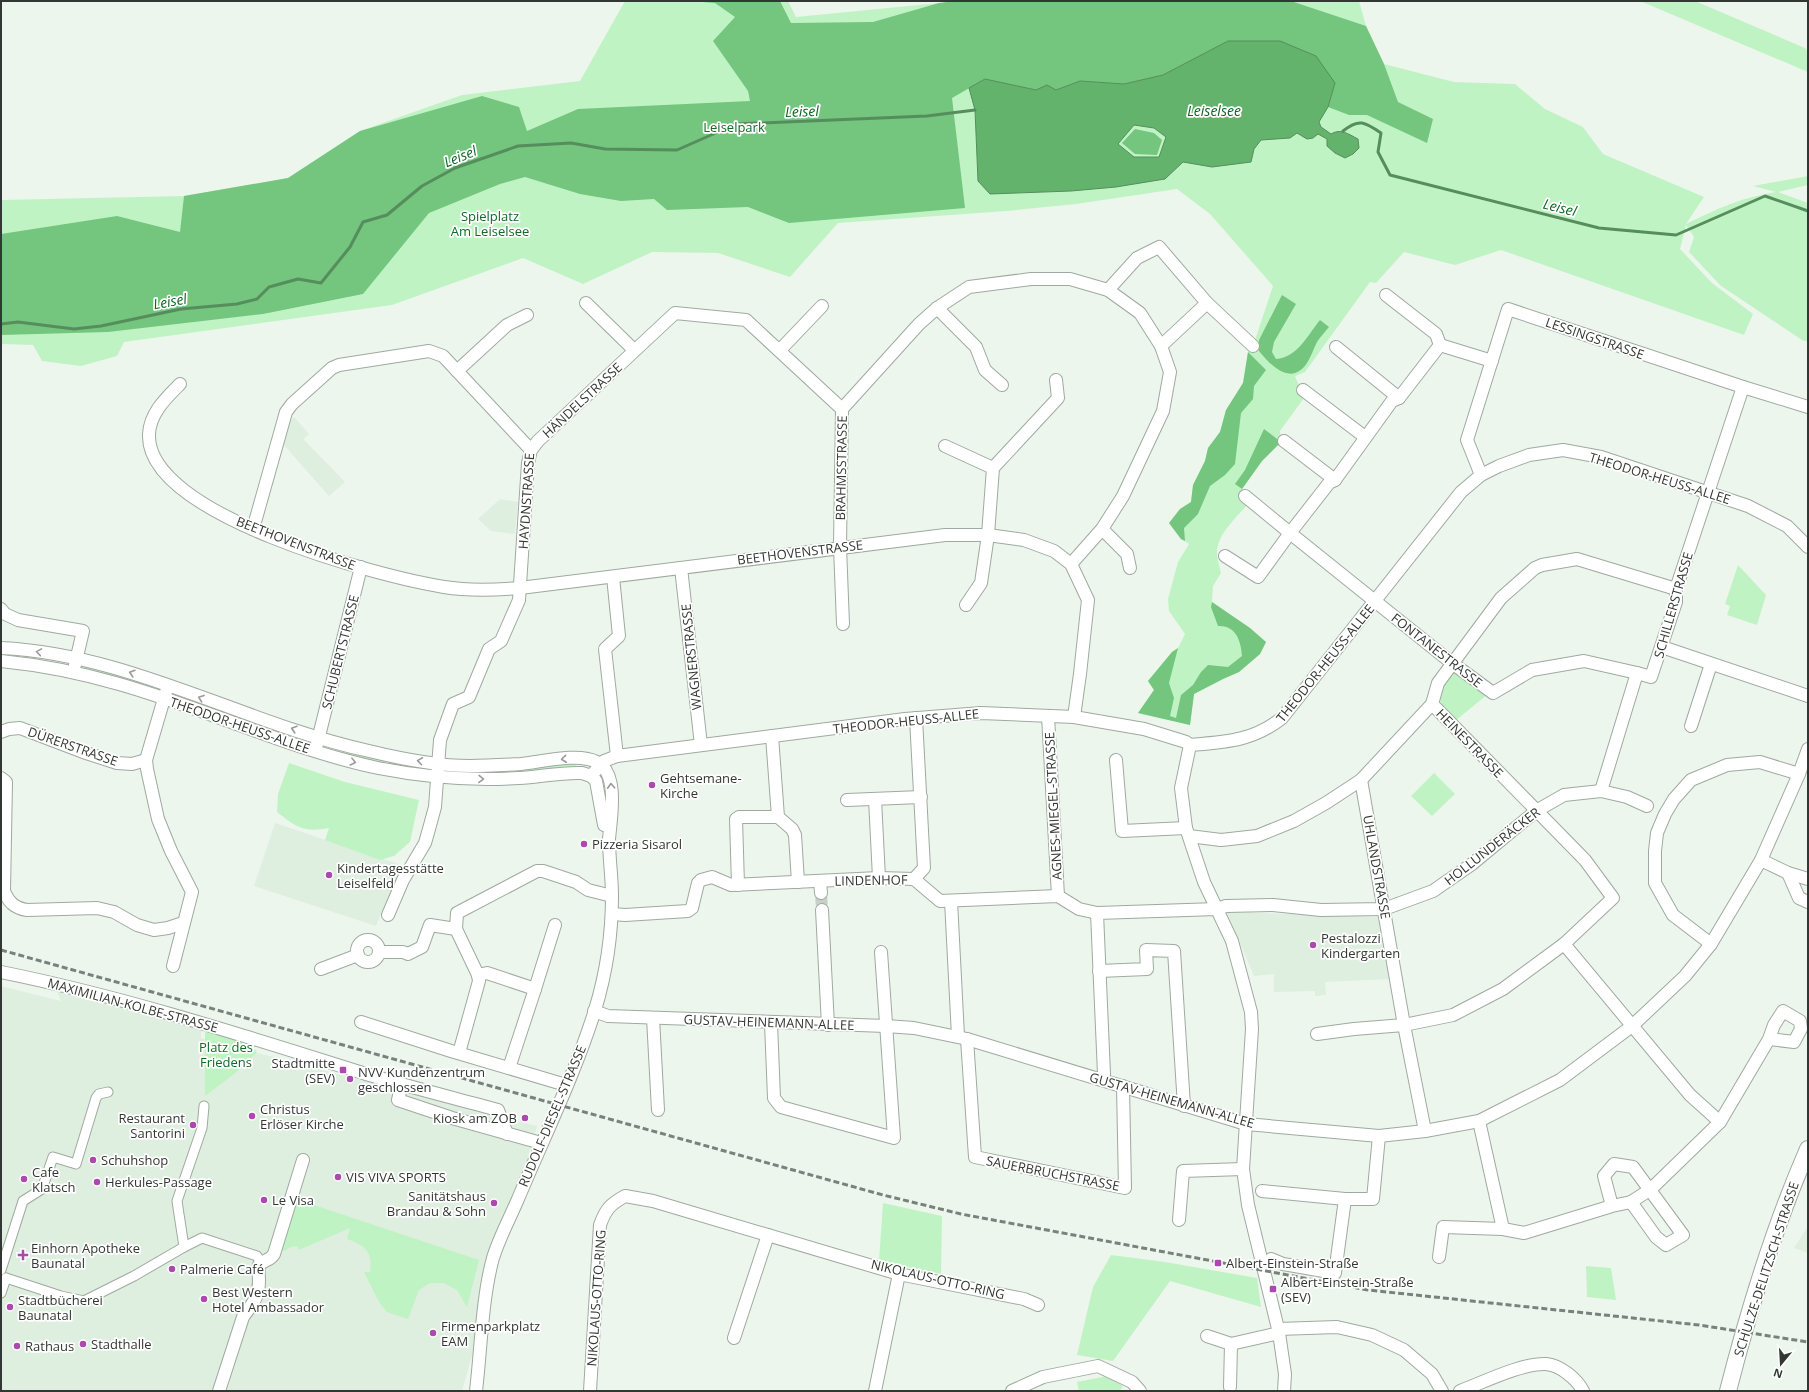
<svg xmlns="http://www.w3.org/2000/svg" width="1809" height="1392" font-family="'Open Sans',sans-serif">
  <style>
    .built { fill: #deeedf }
    .green { fill: #c0f3c4 }
    .forest { fill: #74c57e }
    .water { fill: #63b36d; stroke: #558e5c; fill-rule: evenodd }
    .lines { fill: none; stroke-linecap: round; stroke-linejoin: round }
    .stream { stroke: #558e5c; stroke-width: 3 }
    .minor-tunnel { stroke: #c8d0c8; stroke-width: 12; stroke-dasharray: 12 6; stroke-linecap: butt }
    .pedestrian-casing { stroke: #a0a9a1; stroke-width: 11 }
    .minor-casing { stroke: #a0a9a1; stroke-width: 14 }
    .secondary-casing { stroke: #a0a9a1; stroke-width: 18 }
    .pedestrian { stroke: #fff; stroke-width: 9 }
    .minor { stroke: #fff; stroke-width: 12 }
    .secondary { stroke: #fff; stroke-width: 16 }
    .rail { stroke: #7a807a; stroke-width: 3; stroke-dasharray: 6 3; stroke-linecap: butt }
    .oneway { stroke: #999b99 }
    .poi-dot { fill: #ac48ae; stroke: #fff; stroke-width: 1.5 }
    .labels { text-anchor: middle; dominant-baseline: central; stroke-width: 3.5; stroke-linejoin: round; paint-order: stroke }
    .park-label { font-size: 13px; fill: #126928; stroke: #fff }
    .street-label { font-size: 13px; fill: #333733; stroke: #fff }
    .poi-label { font-size: 13px; fill: #333733; stroke: #fff; text-anchor: start }
    .water-label { font-size: 14px; font-style: italic; fill: #0b6524; stroke: #fff }
  </style>
  <rect width="100%" height="100%" fill="#edf6ed"/>
  <g class="built">
    <polygon points="294,417 309,434 303,439 345,482 329,496 283,444 286,426"/>
    <polygon points="500,499 518,502 515,534 491,531 478,519"/>
    <polygon points="275,823 404,866 387,899 376,926 254,886"/>
    <polygon points="1227,912 1383,917 1390,979 1325,982 1326,995 1315,996 1315,991 1274,992 1274,974 1254,976"/>
    <polygon points="54,985 201,1024 201,1038 537,1126 462,1391 1,1391 1,986 61,1001"/>
    <polygon points="1808,1226 1808,1253 1794,1248"/>
  </g>
  <g class="green">
    <path d="M625 1H788L796 17 939 3 1364 26 1291 1H1359L1366 26 1384 64 1454 82 1515 84 1545 109 1583 127 1603 154 1704 197 1686 224C1716 209 1743 197 1776 192L1753 186 1808 176V185L1778 192 1808 203V342L1802 340 1721 286 1689 252 1694 237 1686 225 1680 249 1712 283 1753 314 1744 335 1501 250 1455 265 1404 252 1376 283 1370 282 1305 372 1295 376 1304 398 1280 431 1281 442 1262 461 1242 489 1247 505C1237 517 1222 530 1218 545 1215 554 1219 564 1221 573L1213 586 1212 602 1250 628 1266 642 1260 654 1239 672 1223 679 1194 694 1190 725 1138 713 1154 690 1148 681 1172 652 1178 648 1185 634 1169 611 1168 599 1178 562 1189 544 1181 539 1169 523 1180 509 1191 502 1193 485 1205 461 1208 448 1220 432 1226 410 1243 383 1248 352 1253 346 1273 286 1210 214 1177 189 1076 204 1007 211 838 223 790 277 718 253 652 252 583 284 523 258 392 305 124 342 117 356 81 366 42 361 33 345 1 344V200L184 196 288 178 360 131 462 95 580 81Z"/>
    <polygon points="1640,1 1695,1 1805,48 1808,51 1808,72"/>
    <polygon points="1738,565 1766,595 1757,625 1727,615 1730,606 1725,604"/>
    <polygon points="84,665 152,684 156,689 156,690 84,669 83,667"/>
    <path d="M1454 671 1488 694 1455 721C1436 700 1432 691 1454 671Z"/>
    <polygon points="341,749 420,765 418,770 394,766 340,755"/>
    <path d="M289 763 345 782 419 800 410 842 394 856 380 860 325 840 329 828C304 833 296 827 277 812L278 794Z"/>
    <polygon points="574,764 580,768 522,773 520,772 537,767"/>
    <polygon points="1434,773 1455,794 1432,816 1411,796"/>
    <path d="M205 1031C227 1034 242 1036 257 1052L234 1074 205 1096Z"/>
    <path d="M296 1199 479 1260 467 1307 457 1290 444 1283H430L419 1290 408 1319 387 1312 379 1302 364 1272H370C373 1252 365 1245 347 1239L350 1228 299 1250 297 1246 291 1247 284 1251 278 1246Z"/>
    <polygon points="883,1203 942,1216 941,1274 879,1261"/>
    <polygon points="1111,1255 1165,1262 1257,1278 1261,1307 1170,1281 1113,1361 1077,1355 1093,1287"/>
    <polygon points="1586,1266 1611,1268 1616,1300 1587,1297"/>
    <polygon points="1107,1376 1123,1386 1120,1391 1079,1391 1077,1382"/>
  </g>
  <g class="forest">
    <polygon points="689,1 780,1 791,23 873,22 939,3 954,1 1291,1 1366,26 1384,64 1398,102 1433,119 1427,143 1367,115 1349,115 1328,107 1335,83 1228,41 1163,75 1124,84 1080,81 1056,90 1047,86 1036,90 985,79 952,98 965,208 789,223 748,207 667,210 654,199 621,201 580,194 525,177 500,184 429,213 363,294 263,314 108,332 1,335 1,234 117,216 180,232 184,196 288,178 360,131 482,96 519,107 527,131 578,109 750,101 748,91 713,41 735,17 715,3"/>
    <polygon points="1135,129 1154,133 1162,140 1157,155 1135,154 1122,143"/>
    <path d="M1282 295 1296 304 1274 342 1272 352 1276 359C1298 357 1307 336 1320 320L1329 327C1325 332 1321 336 1317 342 1313 350 1309 363 1302 369 1286 383 1268 362 1259 351V340Z"/>
    <polygon points="1248,352 1266,370 1254,386 1253,399 1241,413 1235,464 1225,475 1210,486 1198,514 1184,528 1185,541 1181,539 1169,523 1180,509 1191,502 1193,485 1205,461 1208,448 1220,432 1226,410 1243,383"/>
    <polygon points="1264,429 1281,442 1262,461 1242,489 1235,484 1245,470"/>
    <path d="M1212 602 1250 628 1266 642 1260 654 1239 672 1223 679 1194 694 1190 725 1138 713 1154 690 1148 681 1172 652 1178 648 1169 683 1174 698 1170 716 1176 718 1181 695 1193 685 1201 672 1208 665 1228 667 1242 656C1241 641 1236 625 1218 626L1211 607Z"/>
  </g>
  <path class="water" d="M1228 41H1280L1316 56 1335 83 1328 107 1319 122 1321 127 1331 134C1341 128 1348 134 1358 139L1359 148 1353 154 1345 158 1335 153 1327 146V139L1318 134 1313 138 1307 139 1297 133 1290 138 1261 140 1254 149 1251 162 1212 167 1183 162 1165 179 1116 187 1071 191 990 194 978 181 975 110 969 88 985 79 1036 90 1047 85 1056 90 1080 81 1124 84 1163 75ZM1134 125 1154 128 1166 137 1159 157H1134L1118 144Z"/>
  <g class="lines">
    <g class="stream">
      <path d="M1343 131C1359 118 1365 122 1381 133L1378 152 1390 175 1599 228 1676 235 1765 196 1808 211"/>
      <polyline points="1,324 18,322 74,329 101,326 181,309 237,304 257,299 269,287 298,279 321,283 350,247 363,222 387,215 422,186 455,168 518,146 571,143 605,149 677,150 736,124 927,116 975,110"/>
    </g>
    <polyline class="minor-tunnel" points="821,893 822,910"/>
    <g class="pedestrian-casing">
      <g id="pedestrian">
        <polyline points="184,1247 202,1238 257,1256 261,1263"/>
        <polyline points="1,1270 23,1201 42,1189 53,1157 76,1164 96,1098 99,1094 108,1092"/>
        <polyline points="6,1278 61,1296 84,1301 134,1276 184,1247 177,1201 202,1128 204,1106"/>
        <polyline points="1,1293 6,1278"/>
      </g>
    </g>
    <g class="minor-casing">
      <g id="minor">
        <polyline points="1108,290 1137,258 1159,247 1207,303 1161,346"/>
        <polyline points="1386,295 1436,334 1440,345"/>
        <polyline points="586,303 634,350"/>
        <polyline points="1207,303 1253,346"/>
        <polyline points="937,308 976,347 985,370 1002,385"/>
        <polyline points="1336,347 1399,398"/>
        <polyline points="780,350 822,306"/>
        <polyline points="1492,361 1440,345 1399,398 1392,401 1335,480 1329,483 1290,533 1452,663 1493,693 1532,670 1584,661 1637,673"/>
        <polyline points="457,371 507,325 527,315"/>
        <path d="M180 384C166 398 150 413 149 434 145 515 381 577 444 587 469 591 495 590 520 588L945 535H988L1024 540 1054 551 1071 564 1088 600 1080 674 1074 717"/>
        <polyline points="1743,387 1808,407"/>
        <polyline points="1303,390 1365,437"/>
        <polyline points="1284,441 1335,480"/>
        <polyline points="945,446 993,468"/>
        <polyline points="1481,475 1467,440 1508,309 1743,387 1676,589 1676,602 1651,677 1637,673 1601,791"/>
        <polyline points="253,529 286,412 292,404 332,368 339,365 429,351 443,356 531,450"/>
        <polyline points="1102,529 1127,554 1130,568"/>
        <polyline points="1225,556 1258,577 1290,533 1245,496"/>
        <polyline points="681,568 701,745"/>
        <polyline points="613,577 619,636 605,649 617,756"/>
        <polyline points="966,605 981,583 988,535 993,468 1058,398 1056,380"/>
        <polyline points="1,609 5,614 18,620 83,631 75,665"/>
        <polyline points="843,624 840,547 842,409 919,324 937,308 969,287 1031,279 1070,279 1108,290 1140,313 1161,346 1170,372 1163,411 1123,496 1102,529 1071,564"/>
        <polyline points="1662,647 1808,696"/>
        <path d="M1 648C130 654 245 724 369 751 402 759 436 766 470 766 487 766 504 765 521 764 541 762 578 752 597 762 619 773 611 817 609 839 609 858 612 877 612 896 612 933 606 974 595 1010 575 1074 544 1137 518 1199 510 1218 499 1238 493 1258 482 1298 481 1349 476 1391"/>
        <path d="M1 661C41 665 81 673 119 684 207 709 289 749 378 768 424 777 472 781 519 778 540 777 561 772 582 773L591 776 596 781 604 825"/>
        <polyline points="166,692 146,760 147,769 158,819 171,851 192,892 173,966"/>
        <polyline points="1432,704 1585,860 1613,898 1564,944 1690,1095 1720,1122"/>
        <polyline points="1048,716 1058,896"/>
        <polyline points="1691,726 1711,664"/>
        <polyline points="1,732 9,729 20,728 83,752 117,763 132,764 146,760"/>
        <polyline points="772,736 778,817 792,829 795,835 798,882"/>
        <polyline points="317,744 361,567"/>
        <polyline points="1190,745 1181,788 1186,828 1204,882 1232,941 1251,1012 1252,1029 1243,1169 1248,1205 1279,1333 1285,1374 1284,1391"/>
        <polyline points="1116,760 1122,831 1186,828"/>
        <path d="M591 776 604 761 617 756 905 719 981 713 1074 717 1144 729 1186 742 1190 745C1226 742 1253 741 1282 718L1461 492 1481 475 1499 466 1529 455 1563 450 1601 457 1748 506 1787 526 1808 547"/>
        <path d="M1 778 6 782 4 891C9 903 15 908 27 910L97 908 114 912 137 925 154 930 168 928 183 923"/>
        <polyline points="1361,780 1404,1025 1425,1131"/>
        <polyline points="875,799 879,878"/>
        <polyline points="847,800 921,797"/>
        <polyline points="1189,836 1221,840 1257,836 1294,821 1326,803 1361,780 1432,704 1438,683 1501,598 1535,568 1542,565 1577,559 1676,589"/>
        <polyline points="1761,860 1788,873 1808,879"/>
        <polyline points="1788,873 1799,898 1808,902"/>
        <polyline points="914,879 924,868 916,718"/>
        <polyline points="820,881 821,893"/>
        <polyline points="738,885 736,819 739,817 778,817"/>
        <polyline points="951,901 958,1036"/>
        <polyline points="822,910 828,1025"/>
        <polyline points="1097,913 1104,1074 1102,1080"/>
        <polyline points="612,914 625,915 688,911 692,908 698,883 701,880 712,877 731,885 879,878 914,879 940,901 1058,896 1079,909 1097,913 1217,909 1226,906 1273,905 1321,910 1384,909 1433,891 1472,864 1536,811 1564,795 1601,791 1627,797 1647,806"/>
        <polyline points="388,915 403,880 425,843 429,829 435,807 440,740 453,704 469,697 489,649 501,641 519,600 528,463 531,450 538,441 675,313 746,320 842,409"/>
        <polyline points="456,929 478,975 479,981 459,1053"/>
        <circle cx="368" cy="951" r="11"/>
        <polyline points="1711,944 1673,915 1655,883 1655,851 1657,833 1665,814 1674,799 1691,780 1727,765 1760,762 1799,774"/>
        <polyline points="379,952 403,952 408,954 422,947 430,925 456,929 457,913 537,871 543,871 576,882 588,890 612,896"/>
        <polyline points="321,969 358,955"/>
        <polyline points="1099,971 1147,969 1146,950 1174,951 1184,1106"/>
        <path d="M1 972C125 997 245 1036 366 1074 410 1087 454 1098 498 1110L507 1134"/>
        <polyline points="478,975 487,973 535,989 555,925"/>
        <polyline points="594,1011 608,1016 886,1026 914,1028 967,1039 1246,1124 1379,1136 1425,1131 1479,1121 1560,1080 1632,1026 1685,976 1711,944 1761,860 1799,774 1808,749"/>
        <polyline points="653,1018 658,1110"/>
        <polyline points="361,1022 451,1051 566,1085"/>
        <polyline points="771,1023 774,1098 781,1107 894,1138 881,952"/>
        <polyline points="1317,1034 1354,1029 1404,1025 1453,1015 1503,989 1564,944"/>
        <polyline points="967,1039 975,1157 1125,1188 1123,1086"/>
        <polyline points="509,1068 535,989"/>
        <polyline points="402,1084 398,1100 452,1118 541,1143"/>
        <polyline points="1262,1191 1345,1199 1373,1199 1379,1136"/>
        <polyline points="1631,1202 1651,1189 1720,1122 1769,1039 1794,1042 1801,1029 1800,1021 1783,1011 1774,1025 1769,1039"/>
        <polyline points="1179,1220 1183,1171 1243,1169"/>
        <polyline points="1503,1229 1524,1233 1612,1206 1631,1202 1656,1237 1666,1245 1683,1235 1633,1167 1614,1164 1604,1176 1612,1206"/>
        <polyline points="1439,1257 1443,1227 1503,1229 1479,1121"/>
        <polyline points="1271,1259 1283,1264 1335,1273 1345,1199"/>
        <polyline points="1278,1329 1337,1327 1372,1335 1404,1350 1432,1374 1442,1391"/>
        <polyline points="1207,1336 1231,1344"/>
        <polyline points="734,1338 768,1235"/>
        <polyline points="1230,1387 1231,1344 1279,1333"/>
        <path d="M219 1391 243 1317C252 1304 259 1298 259 1281 259 1275 258 1270 259 1265 264 1260 271 1260 274 1254L303 1160"/>
        <path d="M590 1391 600 1225C606 1208 611 1204 625 1196L653 1201 899 1274 1024 1299 1038 1305"/>
        <polyline points="875,1391 899,1274"/>
        <polyline points="1012,1391 1043,1377 1098,1366 1132,1382 1140,1391"/>
        <path d="M1460 1391C1484 1382 1522 1363 1546 1364 1560 1365 1577 1379 1583 1391"/>
      </g>
    </g>
    <g class="secondary-casing">
      <path id="secondary" d="M1728 1391C1749 1309 1774 1227 1808 1149"/>
    </g>
    <use href="#pedestrian" class="pedestrian"/>
    <use href="#minor" class="minor"/>
    <use href="#secondary" class="secondary"/>
    <polyline class="rail" points="1,950 883,1195 961,1214 1368,1290 1699,1325 1808,1342"/>
  </g>
  <defs><path id="oneway-chevron" d="M-2-3.5L2.5 0L-2 3.5" fill="none" stroke-width="1.6" stroke-linecap="round" stroke-linejoin="round"/></defs>
  <g class="oneway">
    <use href="#oneway-chevron" transform="translate(39 652) rotate(-171)"/>
    <use href="#oneway-chevron" transform="translate(132 673) rotate(-163)"/>
    <use href="#oneway-chevron" transform="translate(201 698) rotate(-160)"/>
    <use href="#oneway-chevron" transform="translate(294 729) rotate(-162)"/>
    <use href="#oneway-chevron" transform="translate(564 759) rotate(174)"/>
    <use href="#oneway-chevron" transform="translate(420 761) rotate(-172)"/>
    <use href="#oneway-chevron" transform="translate(353 762) rotate(14)"/>
    <use href="#oneway-chevron" transform="translate(481 779) rotate(1)"/>
    <use href="#oneway-chevron" transform="translate(611 786) rotate(-93)"/>
  </g>
  <g class="poi-dot">
    <circle cx="652" cy="785" r="4"/>
    <circle cx="584" cy="844" r="4"/>
    <circle cx="329" cy="875" r="4"/>
    <circle cx="1313" cy="945" r="4"/>
    <rect x="339" y="1066" width="8" height="8" rx="2"/>
    <circle cx="350" cy="1079" r="4"/>
    <circle cx="252" cy="1116" r="4"/>
    <circle cx="525" cy="1118" r="4"/>
    <circle cx="193" cy="1125" r="4"/>
    <circle cx="93" cy="1160" r="4"/>
    <circle cx="338" cy="1177" r="4"/>
    <circle cx="24" cy="1179" r="4"/>
    <circle cx="97" cy="1182" r="4"/>
    <circle cx="264" cy="1200" r="4"/>
    <circle cx="494" cy="1203" r="4"/>
    <path d="M21 1249h4v4h4v4h-4v4h-4v-4h-4v-4h4z"/>
    <rect x="1214" y="1259" width="8" height="8" rx="2"/>
    <circle cx="172" cy="1269" r="4"/>
    <rect x="1269" y="1285" width="8" height="8" rx="2"/>
    <circle cx="204" cy="1299" r="4"/>
    <circle cx="10" cy="1307" r="4"/>
    <circle cx="433" cy="1333" r="4"/>
    <circle cx="83" cy="1344" r="4"/>
    <circle cx="17" cy="1346" r="4"/>
  </g>
  <g class="labels">
    <g class="park-label">
      <text x="734" y="127">Leiselpark</text>
      <text x="490" y="216">Spielplatz<tspan x="490" dy="15">Am Leiselsee</tspan></text>
      <text x="226" y="1047">Platz des<tspan x="226" dy="15">Friedens</tspan></text>
    </g>
    <g class="street-label">
      <text transform="translate(1595 338) rotate(19)">LESSINGSTRASSE</text>
      <text transform="translate(582 400) rotate(-43)">HÄNDELSTRASSE</text>
      <text transform="translate(841 468) rotate(-89)">BRAHMSSTRASSE</text>
      <text transform="translate(1660 478) rotate(17)">THEODOR-HEUSS-ALLEE</text>
      <text transform="translate(526 501) rotate(-86)">HAYDNSTRASSE</text>
      <text transform="translate(296 543) rotate(21)">BEETHOVENSTRASSE</text>
      <text transform="translate(800 552) rotate(-7)">BEETHOVENSTRASSE</text>
      <text transform="translate(1673 605) rotate(-74)">SCHILLERSTRASSE</text>
      <text transform="translate(1437 650) rotate(38)">FONTANESTRASSE</text>
      <text transform="translate(340 652) rotate(-76)">SCHUBERTSTRASSE</text>
      <text transform="translate(691 657) rotate(-96)">WAGNERSTRASSE</text>
      <text transform="translate(1325 663) rotate(-51)">THEODOR-HEUSS-ALLEE</text>
      <text transform="translate(906 721) rotate(-6)">THEODOR-HEUSS-ALLEE</text>
      <text transform="translate(240 725) rotate(19)">THEODOR-HEUSS-ALLEE</text>
      <text transform="translate(1470 743) rotate(46)">HEINESTRASSE</text>
      <text transform="translate(73 746) rotate(19)">DÜRERSTRASSE</text>
      <text transform="translate(1053 806) rotate(-93)">AGNES-MIEGEL-STRASSE</text>
      <text transform="translate(1492 846) rotate(-38)">HOLLUNDERÄCKER</text>
      <text transform="translate(1377 867) rotate(80)">UHLANDSTRASSE</text>
      <text transform="translate(871 880) rotate(-1)">LINDENHOF</text>
      <text transform="translate(133 1005) rotate(15)">MAXIMILIAN-KOLBE-STRASSE</text>
      <text transform="translate(769 1022) rotate(2)">GUSTAV-HEINEMANN-ALLEE</text>
      <text transform="translate(1172 1100) rotate(16)">GUSTAV-HEINEMANN-ALLEE</text>
      <text transform="translate(552 1116) rotate(-67)">RUDOLF-DIESEL-STRASSE</text>
      <text transform="translate(1053 1173) rotate(11)">SAUERBRUCHSTRASSE</text>
      <text transform="translate(1766 1269) rotate(-72)">SCHULZE-DELITZSCH-STRASSE</text>
      <text transform="translate(938 1279) rotate(13)">NIKOLAUS-OTTO-RING</text>
      <text transform="translate(596 1298) rotate(-86)">NIKOLAUS-OTTO-RING</text>
    </g>
    <g class="poi-label">
      <text x="660" y="778">Gehtsemane-<tspan x="660" dy="15">Kirche</tspan></text>
      <text x="592" y="844">Pizzeria Sisarol</text>
      <text x="337" y="868">Kindertagesstätte<tspan x="337" dy="15">Leiselfeld</tspan></text>
      <text x="1321" y="938">Pestalozzi<tspan x="1321" dy="15">Kindergarten</tspan></text>
      <text x="335" y="1063" text-anchor="end">Stadtmitte<tspan x="335" dy="15">(SEV)</tspan></text>
      <text x="358" y="1072">NVV Kundenzentrum<tspan x="358" dy="15">geschlossen</tspan></text>
      <text x="260" y="1109">Christus<tspan x="260" dy="15">Erlöser Kirche</tspan></text>
      <text x="185" y="1118" text-anchor="end">Restaurant<tspan x="185" dy="15">Santorini</tspan></text>
      <text x="517" y="1118" text-anchor="end">Kiosk am ZOB</text>
      <text x="101" y="1160">Schuhshop</text>
      <text x="32" y="1172">Cafe<tspan x="32" dy="15">Klatsch</tspan></text>
      <text x="346" y="1177">VIS VIVA SPORTS</text>
      <text x="105" y="1182">Herkules-Passage</text>
      <text x="486" y="1196" text-anchor="end">Sanitätshaus<tspan x="486" dy="15">Brandau &amp; Sohn</tspan></text>
      <text x="272" y="1200">Le Visa</text>
      <text x="31" y="1248">Einhorn Apotheke<tspan x="31" dy="15">Baunatal</tspan></text>
      <text x="1226" y="1263">Albert-Einstein-Straße</text>
      <text x="180" y="1269">Palmerie Café</text>
      <text x="1281" y="1282">Albert-Einstein-Straße<tspan x="1281" dy="15">(SEV)</tspan></text>
      <text x="212" y="1292">Best Western<tspan x="212" dy="15">Hotel Ambassador</tspan></text>
      <text x="18" y="1300">Stadtbücherei<tspan x="18" dy="15">Baunatal</tspan></text>
      <text x="441" y="1326">Firmenparkplatz<tspan x="441" dy="15">EAM</tspan></text>
      <text x="91" y="1344">Stadthalle</text>
      <text x="25" y="1346">Rathaus</text>
    </g>
    <g class="water-label">
      <text x="1214" y="110">Leiselsee</text>
      <text transform="translate(802 111) rotate(-2)">Leisel</text>
      <text transform="translate(460 156) rotate(-22)">Leisel</text>
      <text transform="translate(1560 207) rotate(14)">Leisel</text>
      <text transform="translate(170 301) rotate(-10)">Leisel</text>
    </g>
  </g>
  <rect width="1809" height="1392" fill="none" stroke="#333733" stroke-width="4"/>
  <g transform="translate(1781 1364) rotate(198)" stroke="#ffffff" stroke-width="3" paint-order="stroke">
  <path d="M0-3L7 15L0 10L-7 15Z" fill="#333733"/>
  <text y="-6" font-size="11" font-weight="bold" text-anchor="middle" fill="#333733">N</text>
  </g>
</svg>
